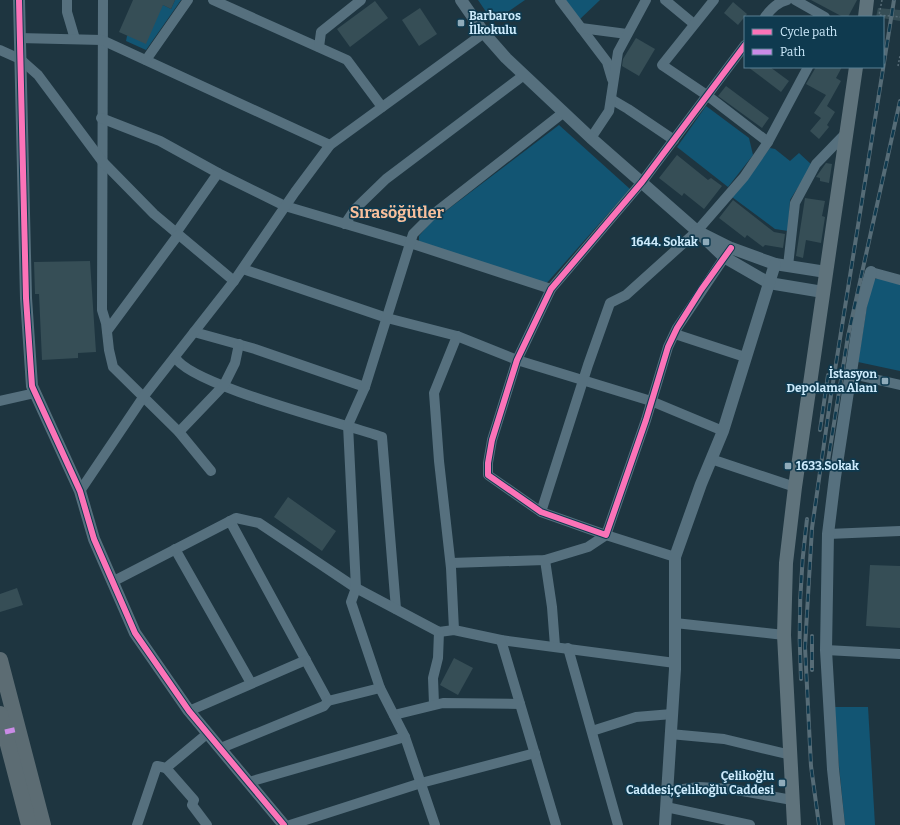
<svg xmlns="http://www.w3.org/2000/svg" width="900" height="825" font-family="Bitter,serif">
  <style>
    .green { fill: #125573 }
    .building { fill: #364e56 }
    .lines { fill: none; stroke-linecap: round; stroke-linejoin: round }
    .path { stroke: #576c77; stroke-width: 1.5; stroke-dasharray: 2 2; stroke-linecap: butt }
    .minor { stroke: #56707e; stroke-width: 10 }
    .tertiary { stroke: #56707e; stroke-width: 12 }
    .secondary { stroke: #5f737c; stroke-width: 14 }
    .primary { stroke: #5c6c73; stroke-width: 16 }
    .rail-casing { stroke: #566c77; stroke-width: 4 }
    .rail { stroke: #0f3a4f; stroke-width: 2.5; stroke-dasharray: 8; stroke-linecap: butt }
    .quiet { stroke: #ca8be6; stroke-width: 5; stroke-dasharray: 10 5; stroke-linecap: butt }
    .cycleway-casing { stroke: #0f3a4f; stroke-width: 8 }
    .cycleway { stroke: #fb73b8; stroke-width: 6 }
    .poi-dot { fill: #8fabba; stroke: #0f3a4f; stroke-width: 1.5 }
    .labels { text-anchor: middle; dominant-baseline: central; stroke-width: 3.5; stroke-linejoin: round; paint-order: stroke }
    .poi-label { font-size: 12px; font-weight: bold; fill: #cceafb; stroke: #0f3a4f; text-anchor: end }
    .district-label { font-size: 16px; font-weight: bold; fill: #f7bf9c; stroke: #0f3a4f }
  </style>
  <rect width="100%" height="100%" fill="#1e3540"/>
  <g class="green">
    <polygon points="175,0 181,0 146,50 126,41 127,36 163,5 171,9"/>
    <polygon points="478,0 525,0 493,22"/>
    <polygon points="565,0 600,0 579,20"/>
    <polygon points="706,106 749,138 753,155 728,187 677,147"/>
    <polygon points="559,125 630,189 545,285 419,243 419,236 430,223"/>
    <polygon points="770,148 775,149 790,161 799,153 812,165 790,200 788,231 775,229 732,197"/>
    <polygon points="878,278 900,284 900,371 858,362 871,281"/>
    <polygon points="833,707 868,707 875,825 845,825"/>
  </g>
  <g class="building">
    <polygon points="133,0 175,0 171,9 163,5 146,44 119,32"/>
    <polygon points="811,0 857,0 848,17 843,17"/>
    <polygon points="375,1 388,18 350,47 337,29"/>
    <polygon points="733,2 747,14 738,25 724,13"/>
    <polygon points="420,8 437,34 419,46 402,20"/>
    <polygon points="878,8 900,10 900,21 876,17"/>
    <polygon points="636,38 655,49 639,76 622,66 623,59"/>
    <polygon points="748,67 770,67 789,81 781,92"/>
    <polygon points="816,67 842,67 836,78 841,81 827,106 835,112 827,125 829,127 819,139 810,131 821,118 814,113 826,95 806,84"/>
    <polygon points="726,86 769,118 762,128 718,96"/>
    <polygon points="677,155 708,180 711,178 722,186 704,209 684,193 682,196 659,178"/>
    <polygon points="826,163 832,164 829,183 820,181 820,178 816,177"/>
    <polygon points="805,198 825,201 822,216 825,217 821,243 806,240 803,258 796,256"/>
    <polygon points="733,200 774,232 785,234 783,248 765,245 763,247 747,235 745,238 719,218"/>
    <polygon points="90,261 96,352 78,353 78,358 42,360 39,294 35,294 34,262"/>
    <polygon points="288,497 336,531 322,551 274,517"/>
    <polygon points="870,565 900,566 900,628 866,626"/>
    <polygon points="17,588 23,605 0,612 0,594"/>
    <polygon points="454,658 473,668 458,695 440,685"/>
  </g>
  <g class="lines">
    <g class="path">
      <polyline points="882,0 879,15 900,17"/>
      <polyline points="898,66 900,56"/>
    </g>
    <g class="minor">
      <polyline points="67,0 67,12 75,39"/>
      <polyline points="103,0 102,310 106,323 109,350 113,367 179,432 211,471"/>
      <polyline points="213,0 347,60 382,107"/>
      <polyline points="560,0 607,62 612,79"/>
      <polyline points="665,0 694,24"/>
      <polyline points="714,0 662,65 708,96 768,142"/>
      <polyline points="795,0 825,17"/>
      <path d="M765 17C770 10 778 2 787 0"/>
      <polyline points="581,28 627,34"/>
      <polyline points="19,38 102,40 330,145"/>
      <polyline points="319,47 321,32 361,0"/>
      <polyline points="0,50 20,59 38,75 102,161 154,214 234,281"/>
      <polyline points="146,60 188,0"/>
      <polyline points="611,99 628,109 674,140"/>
      <polyline points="101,118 160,141 218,173"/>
      <polyline points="591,138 609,111 618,52 646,0"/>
      <polyline points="345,224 355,209 386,179 524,75"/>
      <polyline points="176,233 218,173 285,206 410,243 551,289"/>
      <polyline points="728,252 677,328 668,347 646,420 606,535 541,512 488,475 488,463 492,440 517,360 551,289 642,182 745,45"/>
      <polyline points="788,266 795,203 816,164 846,133"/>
      <polyline points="243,269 387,318 457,336 517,360 651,401 723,431"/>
      <polyline points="871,272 900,280"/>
      <polyline points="107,331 178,235"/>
      <polyline points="194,332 255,349 365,387"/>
      <polyline points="675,334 745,357"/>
      <path d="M175 357C189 385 346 424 382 437L396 609"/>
      <polyline points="852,374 900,385"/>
      <polyline points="0,401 35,393"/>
      <polyline points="179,432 224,385 235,363 239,344"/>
      <polyline points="711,459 795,487"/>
      <polyline points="80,491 144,396 234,281 295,192 330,145 484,33"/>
      <polyline points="541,512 588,365 610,303 626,295 697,231 744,177 768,142 808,67"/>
      <polyline points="230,521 328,701"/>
      <polyline points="828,534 900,531"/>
      <polyline points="175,549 251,683"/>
      <polyline points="545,560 552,607 555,646"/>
      <polyline points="451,563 545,560 588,547 606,535 675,557"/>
      <polyline points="112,582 236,518 259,523 356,588 439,632 454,630 501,640 675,663"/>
      <polyline points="675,623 784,635"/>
      <polyline points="454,630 451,568 439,461 434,393 457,336"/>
      <polyline points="501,640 556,825"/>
      <polyline points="568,648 618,825"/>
      <polyline points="826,650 900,654"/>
      <polyline points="434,704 433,678 438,658 439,632"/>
      <polyline points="189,711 306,660"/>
      <polyline points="394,715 443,703 520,704"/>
      <polyline points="592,731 636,717 672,714"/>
      <polyline points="670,734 724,739 791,755"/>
      <polyline points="221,748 324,706 328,701 380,688"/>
      <polyline points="166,768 194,800 192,805 207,825"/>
      <polyline points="249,782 405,737"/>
      <polyline points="667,791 699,787 731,789 792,800"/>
      <polyline points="666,807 750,825"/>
      <polyline points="137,825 157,766 166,768 208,733"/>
      <polyline points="290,825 421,783 535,753"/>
      <polyline points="435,825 405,737 380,688 351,602 356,588 348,425 365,387 413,234 431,216 564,112"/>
    </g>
    <g class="tertiary">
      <polyline points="19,0 26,298 32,386 80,491 94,539 135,633 189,711 284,825"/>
      <polyline points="461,0 484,33 506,58 591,138 697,231"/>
      <polyline points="823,292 769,283 724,257 697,231 731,248 775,264 826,272"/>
      <polyline points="665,825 675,669 675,557 701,484 723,431 775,264"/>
      <polyline points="839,825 833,769 826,650 828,534 835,477 861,306 871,272"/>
    </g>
    <g class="secondary">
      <polyline points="865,17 867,0"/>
      <polyline points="794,825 784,635 786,563 795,487 856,67"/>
    </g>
    <g class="primary">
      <polyline points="0,660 43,825"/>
      <polyline points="0,714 29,825"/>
    </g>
    <g class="rail-casing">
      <g id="rail">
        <polyline points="820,430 828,375"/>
        <polyline points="827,467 848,336 900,101"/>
        <polyline points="812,636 812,670"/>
        <path d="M801 679C798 626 800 572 807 519"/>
        <polyline points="819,825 811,766 805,647 812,528 831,395 894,0"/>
      </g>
    </g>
    <use href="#rail" class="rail"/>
    <polyline class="quiet" points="5,732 18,729"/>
    <g class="cycleway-casing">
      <g id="cycleway">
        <polyline points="19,0 26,298 32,386 80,491 94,539 135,633 189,711 284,825"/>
        <polyline points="731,248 701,290 677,328 668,347 646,420 606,535 541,512 488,475 488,463 492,440 517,360 551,289 642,182 745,45"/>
      </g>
    </g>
    <use href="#cycleway" class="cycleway"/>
  </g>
  <g class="poi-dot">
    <rect x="457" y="19" width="8" height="8" rx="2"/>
    <rect x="702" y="238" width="8" height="8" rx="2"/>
    <rect x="881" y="377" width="8" height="8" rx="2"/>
    <rect x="784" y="462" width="8" height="8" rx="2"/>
    <rect x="778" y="779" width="8" height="8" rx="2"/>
  </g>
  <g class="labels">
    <g class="poi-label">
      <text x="469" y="16" text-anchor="start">Barbaros<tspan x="469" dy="14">İlkokulu</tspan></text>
      <text x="698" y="242">1644. Sokak</text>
      <text x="877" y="374">İstasyon<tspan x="877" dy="14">Depolama Alanı</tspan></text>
      <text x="796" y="466" text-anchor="start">1633.Sokak</text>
      <text x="774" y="776">Çelikoğlu<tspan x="774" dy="14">Caddesi;Çelıkoğlu Caddesi</tspan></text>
    </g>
    <g class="district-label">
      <text x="397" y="212">Sırasöğütler</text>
    </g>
  </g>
  <rect x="744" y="16" width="140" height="52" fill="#0f3a4f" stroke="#5b8094"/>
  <rect x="752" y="29" width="20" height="6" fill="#fb73b8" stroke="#5b8094"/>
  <text x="780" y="36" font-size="12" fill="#cceafb">Cycle path</text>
  <rect x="752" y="49" width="20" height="6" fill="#ca8be6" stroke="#5b8094"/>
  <text x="780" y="56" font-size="12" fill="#cceafb">Path</text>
</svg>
